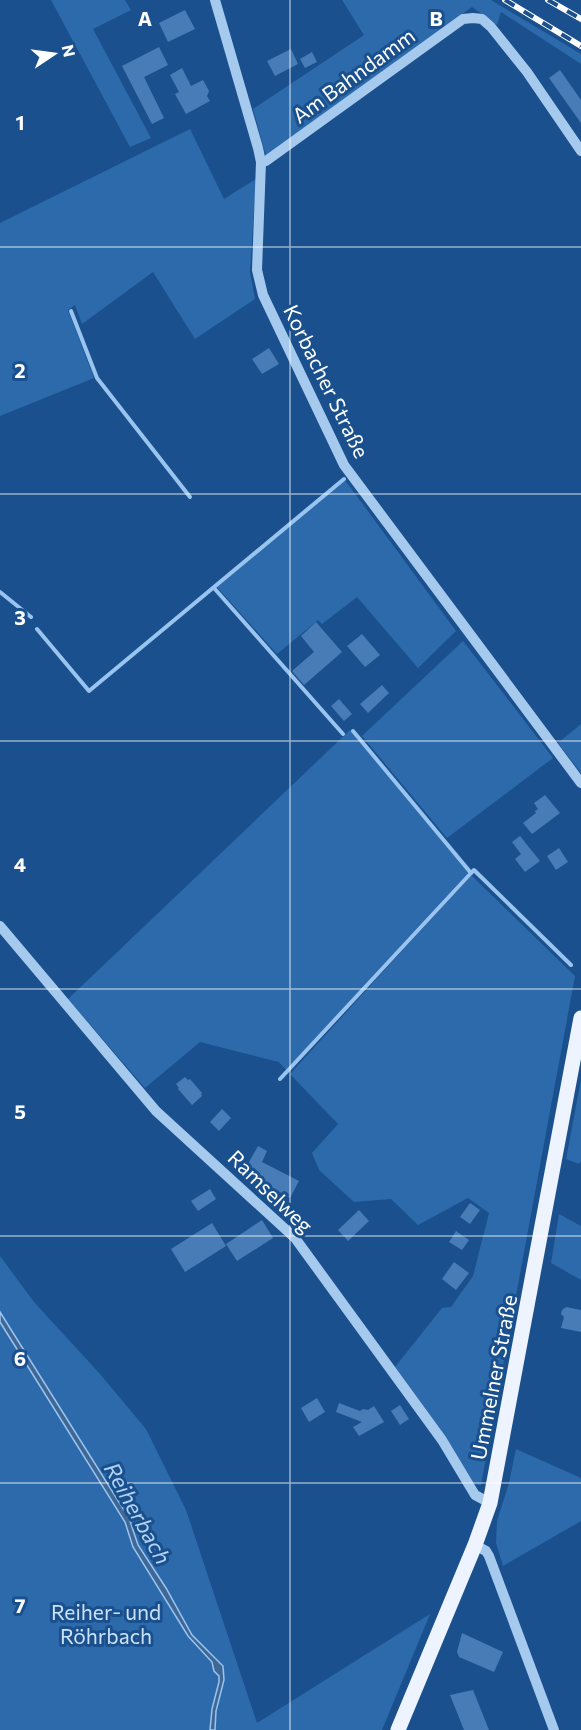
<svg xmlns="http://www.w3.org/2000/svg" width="581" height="1730" font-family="Commissioner,sans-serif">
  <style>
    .green { fill: #2d6aab }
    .water { fill: #416894; stroke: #99c4f0; stroke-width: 1.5 }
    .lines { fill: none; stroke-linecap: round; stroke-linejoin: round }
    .stream { stroke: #99c4f0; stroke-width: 4 }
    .building { fill: #477cb7 }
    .minor { stroke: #a6c9ee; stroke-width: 10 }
    .major { stroke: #edf4ff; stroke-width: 15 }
    .rail-casing { stroke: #fff; stroke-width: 6 }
    .rail { stroke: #1a508d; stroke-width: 4; stroke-dasharray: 11; stroke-linecap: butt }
    .grid { fill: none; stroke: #fff; stroke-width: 1.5; stroke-opacity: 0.55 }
    .labels { text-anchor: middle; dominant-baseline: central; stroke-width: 6; stroke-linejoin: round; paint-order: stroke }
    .street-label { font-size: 21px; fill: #fff; stroke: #1a508d }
    .park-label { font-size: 21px; fill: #cce2fa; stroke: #1a508d }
    .water-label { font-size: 22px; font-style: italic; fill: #b2d3f5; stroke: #1a508d }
    .grid-label { font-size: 20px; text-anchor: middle; font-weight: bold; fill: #fff; stroke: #1a508d; stroke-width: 6; stroke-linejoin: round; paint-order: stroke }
  </style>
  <rect width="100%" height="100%" fill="#1a508d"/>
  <g class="green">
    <polygon points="51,0 125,0 131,10 93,29 151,138 130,147"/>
    <polygon points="342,0 491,0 581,54 581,64 501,12 497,25 472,7 266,156 253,109 364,35"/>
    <polygon points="190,129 224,199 256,179 250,272 255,299 195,339 153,272 82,324 75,305 68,310 94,378 0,416 0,223"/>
    <polygon points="345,480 456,631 418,668 357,597 322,624 318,620 277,654 217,587"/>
    <polygon points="463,641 553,758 447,838 362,736"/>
    <polygon points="581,724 581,773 558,743"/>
    <polygon points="350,730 469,872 286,1070 279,1062 200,1042 145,1088 68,999"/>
    <polygon points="471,875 575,976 481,1485 473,1484 446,1437 395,1367 442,1308 451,1307 473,1276 489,1213 468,1198 418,1225 391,1199 354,1202 319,1170 312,1153 338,1124 290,1074"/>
    <polygon points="581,1080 581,1161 579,1164 566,1159"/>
    <polygon points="559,1214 581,1226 581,1280 551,1263"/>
    <polygon points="0,1256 34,1302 100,1374 146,1429 186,1510 257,1723 430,1614 382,1730 0,1730"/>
    <polygon points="516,1449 581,1478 581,1521 503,1566 496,1543 497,1521 509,1483"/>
  </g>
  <polygon class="water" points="0,1312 129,1518 138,1545 166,1588 192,1635 223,1666 224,1680 216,1711 215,1730 210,1730 212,1709 219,1682 219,1676 214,1671 212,1662 188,1636 133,1547 125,1522 0,1322"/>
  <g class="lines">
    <g class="stream">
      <polyline points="71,311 97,378 190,497"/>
      <polyline points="214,588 343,734"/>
      <polyline points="0,592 31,617"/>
      <polyline points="37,629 89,691 344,479"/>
      <polyline points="353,731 471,873 474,870 476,872 571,965"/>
      <polyline points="280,1079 471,873"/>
    </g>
  </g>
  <g class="building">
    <polygon points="185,10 195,29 168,42 159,23"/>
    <polygon points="159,47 168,65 144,77 164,118 152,124 122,66"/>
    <polygon points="291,49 298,64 275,76 267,61"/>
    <polygon points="312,52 317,62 305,68 300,59"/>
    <polygon points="182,68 191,86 203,80 209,91 207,96 210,101 186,114 175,94 179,92 170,75"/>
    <polygon points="560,70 581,100 581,123 549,78"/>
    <polygon points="269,348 279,364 262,374 252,359"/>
    <polygon points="316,622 342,652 304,685 292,671 314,652 301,636"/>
    <polygon points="362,634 380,655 365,667 347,646"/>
    <polygon points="382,685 389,693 368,713 360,704"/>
    <polygon points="339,699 352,714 344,721 331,706"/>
    <polygon points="545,795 560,813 532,834 523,823 536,813 535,811 538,809 534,803"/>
    <polygon points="520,836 540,861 525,872 515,859 521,854 512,842"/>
    <polygon points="559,848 568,862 556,870 547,856"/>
    <polygon points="185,1077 188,1080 190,1079 202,1093 201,1094 202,1096 192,1105 178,1089 179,1088 176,1084"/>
    <polygon points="222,1109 231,1118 219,1131 210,1122"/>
    <polygon points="258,1146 267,1151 262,1162 299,1181 290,1198 244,1171"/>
    <polygon points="210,1189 216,1199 198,1211 191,1201"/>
    <polygon points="470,1203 480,1210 470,1224 460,1217"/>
    <polygon points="359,1210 369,1221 348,1241 338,1230"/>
    <polygon points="262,1220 273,1238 237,1261 226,1244"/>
    <polygon points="212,1223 226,1246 185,1272 171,1249"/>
    <polygon points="456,1231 469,1240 462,1250 449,1242"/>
    <polygon points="454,1262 469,1273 456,1290 442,1279"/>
    <polygon points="566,1307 581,1310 581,1332 561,1328 564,1317 561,1314 562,1310"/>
    <polygon points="317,1398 325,1412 309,1422 301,1408"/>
    <polygon points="339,1403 360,1411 363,1409 368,1410 374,1406 384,1422 359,1436 353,1427 362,1422 336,1412"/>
    <polygon points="400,1405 409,1419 400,1425 391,1411"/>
    <polygon points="462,1633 503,1652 494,1672 459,1657 457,1652"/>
    <polygon points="473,1690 489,1730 464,1730 450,1695"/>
  </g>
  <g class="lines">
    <g class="minor">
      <polyline points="215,0 258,148 261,162 257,270 263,295 344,465 581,783"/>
      <polyline points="261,162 266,161 463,19 473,18 482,19 491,27 527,72 581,151"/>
      <polyline points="0,926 156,1111 295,1238 442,1440 475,1495 490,1503"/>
      <polyline points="475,1545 486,1551 489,1556 554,1730"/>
    </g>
    <polyline class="major" points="398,1730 475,1545 490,1503 581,1018"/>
    <g class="rail-casing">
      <g id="rail">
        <polyline points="505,0 581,46"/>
        <polyline points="548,0 581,19"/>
      </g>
    </g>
    <use href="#rail" class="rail"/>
  </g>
  <path class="grid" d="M290 0V1730M0 247H581M0 494H581M0 741H581M0 989H581M0 1236H581M0 1483H581"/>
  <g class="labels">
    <g class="street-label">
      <text transform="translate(353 75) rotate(-36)">Am Bahndamm</text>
      <text transform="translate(327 381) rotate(64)">Korbacher Straße</text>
      <text transform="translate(271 1191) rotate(44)">Ramselweg</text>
      <text transform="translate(493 1377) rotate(-79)">Ummelner Straße</text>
    </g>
    <g class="park-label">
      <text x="106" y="1611">Reiher- und<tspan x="106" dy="24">Röhrbach</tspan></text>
    </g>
    <g class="water-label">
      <text transform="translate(138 1513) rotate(61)">Reiherbach</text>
    </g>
  </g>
  <g class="grid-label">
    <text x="145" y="26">A</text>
    <text x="436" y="26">B</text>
    <text x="20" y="130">1</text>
    <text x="20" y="378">2</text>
    <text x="20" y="625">3</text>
    <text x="20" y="872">4</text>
    <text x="20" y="1119">5</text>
    <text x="20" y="1366">6</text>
    <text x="20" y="1613">7</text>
  </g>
  <g transform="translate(54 54) rotate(77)" stroke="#1a508d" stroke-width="4.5" paint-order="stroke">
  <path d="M0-4.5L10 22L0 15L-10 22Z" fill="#ffffff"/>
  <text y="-9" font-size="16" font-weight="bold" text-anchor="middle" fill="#ffffff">N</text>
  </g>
</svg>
